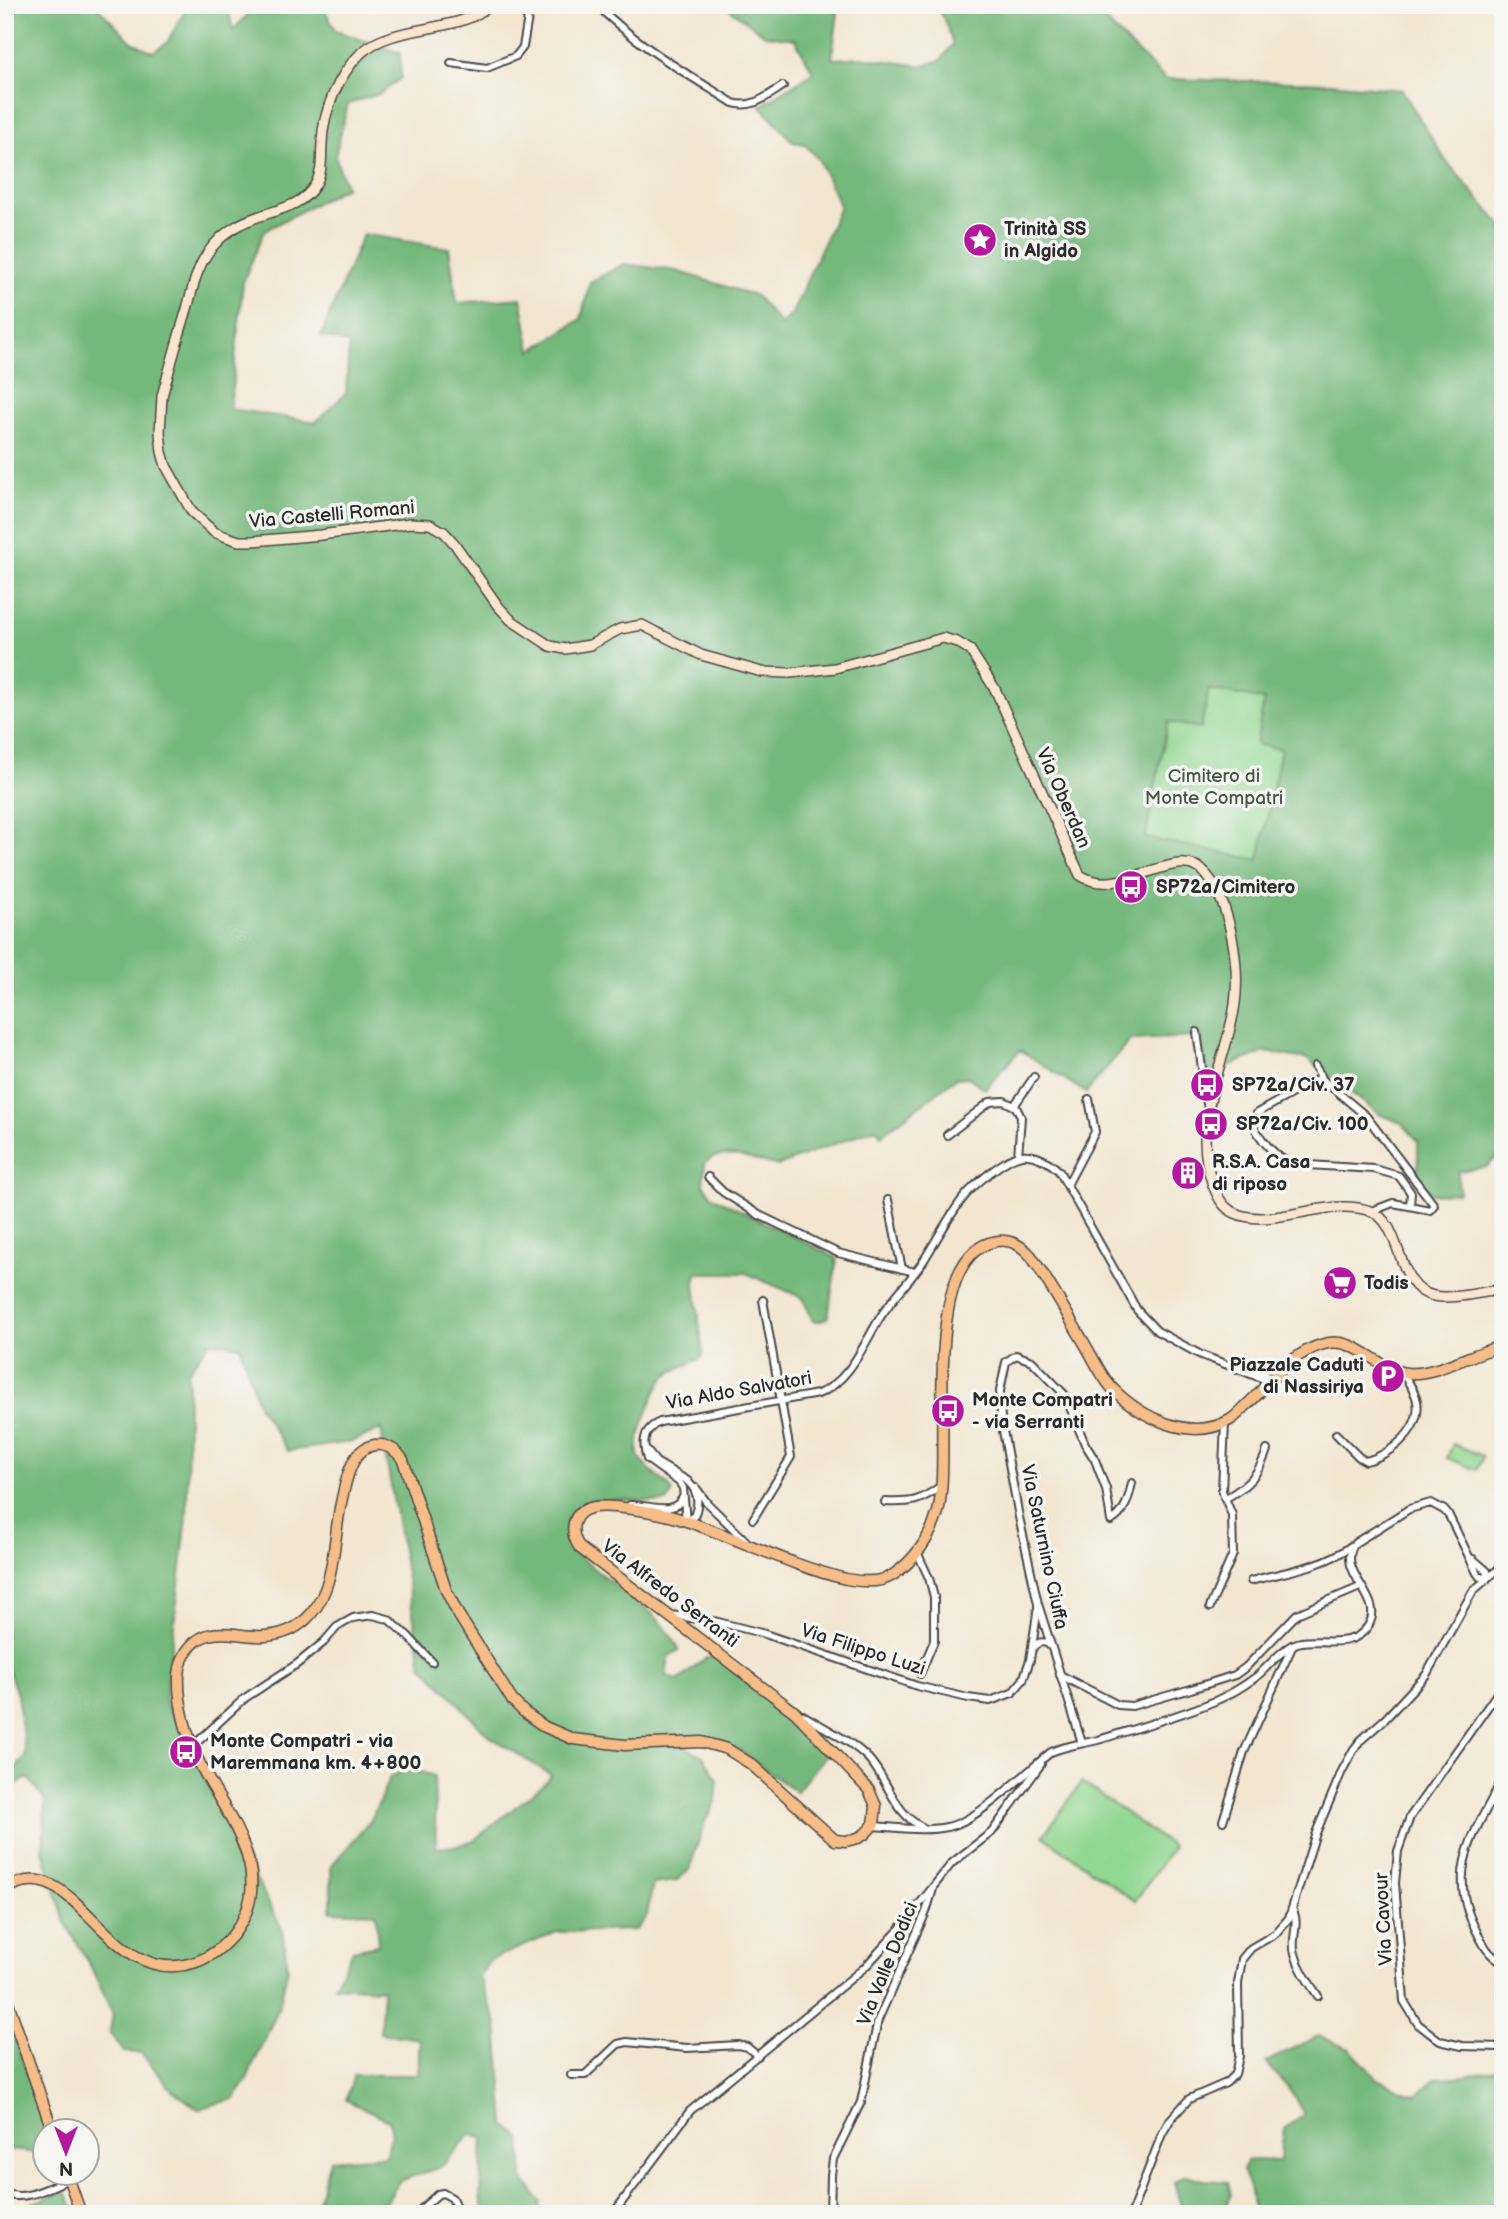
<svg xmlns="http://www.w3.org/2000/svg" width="1508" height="2219" font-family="'Balsamiq Sans',sans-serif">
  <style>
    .green { fill: #90d791; stroke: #5e815e; stroke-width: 2 }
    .forest { fill: #74b87b; stroke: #507253; stroke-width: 2; fill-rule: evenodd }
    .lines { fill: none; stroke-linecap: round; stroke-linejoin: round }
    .street-casing { stroke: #494744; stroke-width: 10 }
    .secondary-casing { stroke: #494744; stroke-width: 12 }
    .primary-casing { stroke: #494744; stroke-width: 13 }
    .street { stroke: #fff; stroke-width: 6 }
    .secondary { stroke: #fce5cf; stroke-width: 9 }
    .primary { stroke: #f7bd88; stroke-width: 10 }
    .labels { text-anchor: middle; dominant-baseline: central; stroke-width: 7; stroke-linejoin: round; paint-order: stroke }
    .poi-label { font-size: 19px; font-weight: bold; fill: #2b2b2b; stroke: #f6f6f2; text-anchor: start }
    .street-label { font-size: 19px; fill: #2b2b2b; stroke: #f6f6f2 }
    .park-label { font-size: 19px; fill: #445644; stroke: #f6f6f2 }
  </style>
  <rect width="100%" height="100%" fill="#f6f6f2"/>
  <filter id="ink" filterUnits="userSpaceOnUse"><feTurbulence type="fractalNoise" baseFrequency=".0143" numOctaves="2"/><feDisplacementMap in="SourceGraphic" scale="14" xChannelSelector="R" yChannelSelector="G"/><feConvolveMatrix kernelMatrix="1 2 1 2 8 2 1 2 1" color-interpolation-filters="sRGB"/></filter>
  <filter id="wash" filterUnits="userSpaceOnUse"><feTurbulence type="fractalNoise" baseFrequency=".00686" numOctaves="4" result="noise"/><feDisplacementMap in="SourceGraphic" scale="28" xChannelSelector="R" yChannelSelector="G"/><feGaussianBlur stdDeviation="1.57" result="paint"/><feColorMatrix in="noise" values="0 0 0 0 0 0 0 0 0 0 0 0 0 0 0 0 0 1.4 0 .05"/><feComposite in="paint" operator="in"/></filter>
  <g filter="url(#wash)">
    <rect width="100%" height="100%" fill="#f2e6d1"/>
    <g class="green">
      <polygon points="1209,689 1265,700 1281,749 1259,861 1145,838 1168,722"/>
      <polygon points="1453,1444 1483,1456 1477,1470 1447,1458"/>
      <polygon points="1082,1782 1173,1847 1135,1901 1043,1836"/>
    </g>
    <g class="forest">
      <path d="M5 5H95L132 42 153 52 167 43 188 5H227L233 30 257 5H322L336 31 400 53 401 78 381 93 348 104 335 156 346 187 264 231 243 282 230 409 316 422 346 393 349 344 321 336 363 234 449 248 457 303 521 298 531 351 581 319 590 282 624 264 677 271 756 296 781 325 792 314 840 206 819 160 805 144 793 142 761 106 813 72 795 39 765 35 724 5H823L838 12 832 59 861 57 921 66 941 60 953 44 945 21 935 5H1089L1165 79 1330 83 1402 90 1446 161 1503 227V1152L1486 1167 1458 1171 1459 1193 1432 1194 1418 1179V1141L1402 1123 1379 1114 1307 1059 1265 1052 1210 1073 1194 1037 1130 1040 1086 1093 1020 1050 985 1089 968 1077 956 1078 881 1135 876 1128 778 1166 738 1156 725 1155 713 1157 705 1163 703 1184 713 1197 837 1258 828 1317 822 1321H813L803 1298 746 1273H697L695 1283 703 1356C692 1365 675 1367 665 1377 655 1387 632 1445 639 1457 647 1472 665 1478 673 1492L667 1502C645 1502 613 1497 592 1501 569 1507 558 1532 573 1551 578 1558 588 1563 594 1569 624 1593 663 1613 679 1650L669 1656 666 1676 678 1681 706 1658 717 1657 790 1712 828 1752 796 1792 740 1751 717 1742H675L703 1756 718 1780 716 1801 705 1822 689 1870 676 1881 653 1884 647 1915 636 1930 557 1932 490 1960 479 1977 497 2024 505 2125 521 2138 523 2179 541 2202 539 2214H484L480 2196 483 2138 470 2135 441 2167 399 2181 380 2214H319L316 2208 330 2160 385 2156 392 2135 389 2120 346 2100 354 2075H418L420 2039 380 2033 383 1989 334 1986 353 1950 378 1945 376 1913 331 1911V1866L371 1820 390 1777 409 1768 434 1776 436 1848 457 1846 474 1840 542 1786 551 1775 489 1736 422 1665 381 1429 351 1442 288 1451 259 1407 240 1346 210 1342 188 1372 187 1517 165 1701 282 1929 288 1968 278 2010 244 2085 234 2099 198 2109 172 2090 141 2053 124 2052 110 2032 113 2014 90 1965 65 1922 43 1851 45 1801 28 1778 9 1787 11 1774 26 1756 17 1694 5 1661ZM1209 689 1264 700 1256 744 1281 749 1259 860 1145 838 1168 722 1201 728Z"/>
      <polygon points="5,1807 9,1807 10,1861 5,1866"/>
      <polygon points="5,2011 47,2131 46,2132 44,2153 5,2150"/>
      <polygon points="1318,2036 1350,2049 1377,2079 1406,2092 1418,2095 1435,2078 1466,2076 1503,2067 1503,2214 1247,2214 1253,2207 1251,2192 1242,2170 1248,2160 1280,2161 1284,2129 1304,2114 1292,2093 1266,2062"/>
      <polygon points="1185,2175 1204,2180 1228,2182 1231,2195 1223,2214 1183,2214 1174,2182"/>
      <polygon points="65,2191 77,2214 19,2214 22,2207"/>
    </g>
  </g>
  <g filter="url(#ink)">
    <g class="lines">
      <g class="street-casing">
        <g id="street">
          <path d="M597 5C636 45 686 73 733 103 753 109 767 96 783 86"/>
          <polyline points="451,63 487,68 516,56 523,47 530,5"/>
          <polyline points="1197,1032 1207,1104"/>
          <polyline points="1315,1066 1323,1080 1366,1116 1434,1205 1430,1210 1393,1203 1372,1211"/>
          <path d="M1321 1077 1257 1113 1253 1122C1257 1137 1277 1159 1292 1164L1374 1169 1399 1176 1411 1193 1410 1206"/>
          <polyline points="1014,1106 1034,1077"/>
          <polyline points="947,1135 990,1102 1004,1101 1016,1107 1021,1117 1018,1156"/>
          <polyline points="708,1177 723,1192 759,1215 838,1253 915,1272"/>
          <polyline points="1067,1185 1095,1132 1089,1099"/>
          <polyline points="888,1200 902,1269"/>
          <polyline points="1241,1368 1264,1373 1270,1381"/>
          <polyline points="1260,1370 1284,1365"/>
          <path d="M1336 1434 1359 1457 1366 1461C1391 1455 1425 1427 1416 1397 1413 1388 1407 1380 1402 1373"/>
          <polyline points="647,1451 656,1462 688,1481"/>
          <path d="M686 1480C698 1490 700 1503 694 1516L686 1521 683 1488 679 1482 647 1459C642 1443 643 1429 660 1422L818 1394C850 1382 864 1343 881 1316 894 1296 911 1280 924 1260 937 1239 949 1216 964 1197 975 1184 1004 1159 1021 1155 1034 1153 1050 1162 1059 1171L1137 1310 1157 1331 1199 1354 1269 1381"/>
          <polyline points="696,1488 708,1504 746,1541"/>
          <path d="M1226 1498C1248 1486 1259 1474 1267 1450"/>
          <path d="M885 1502C912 1503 919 1502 941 1486"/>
          <path d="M630 1505C648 1504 674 1517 683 1497"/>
          <polyline points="753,1519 791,1457 763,1300"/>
          <polyline points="917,1552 929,1578 934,1597 934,1641 920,1674"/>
          <polyline points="1473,1559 1487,1571 1487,1578"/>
          <path d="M1251 1581C1283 1572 1324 1567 1351 1546"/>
          <polyline points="1210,1607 1233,1554 1232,1515 1222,1491 1225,1422"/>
          <polyline points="671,1615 718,1622 765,1634 917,1686 968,1698 990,1701 1012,1693 1023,1680 1030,1660 1038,1607"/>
          <path d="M1032 1650C1034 1644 1040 1641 1047 1643L1050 1646"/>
          <polyline points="1060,1675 1118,1705 1132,1706 1191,1689 1235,1675 1246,1667 1297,1614 1360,1587"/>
          <polyline points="1503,1685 1410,1817 1398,1851 1395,1883 1404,2001 1418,2024 1440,2041 1462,2046 1503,2047"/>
          <path d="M803 1715C824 1728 850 1740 868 1758 888 1779 894 1814 922 1827"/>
          <path d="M1082 1743 1038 1604 1019 1517 1001 1420 1000 1391 1006 1362 1016 1355 1032 1361 1065 1395 1085 1444 1095 1460 1106 1489 1111 1521C1125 1514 1129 1497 1132 1483"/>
          <polyline points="193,1746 245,1698 297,1664 324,1642 337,1627 353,1618 373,1615 388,1619 407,1635 432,1662"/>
          <path d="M1503 1778C1476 1831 1444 1870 1476 1930 1483 1944 1488 1955 1503 1963"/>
          <polyline points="1223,1821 1244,1752 1293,1645"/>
          <path d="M872 1826C896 1827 923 1832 947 1827 978 1821 1025 1773 1051 1752 1067 1745 1082 1744 1098 1740 1137 1728 1177 1717 1215 1701 1229 1695 1244 1686 1256 1677 1268 1667 1279 1652 1292 1645 1313 1634 1351 1653 1368 1626 1387 1598 1334 1572 1355 1543L1409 1509 1431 1503 1444 1510 1449 1516 1477 1573 1480 1577 1487 1578"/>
          <path d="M1292 1909C1300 1922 1292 1935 1294 1949 1297 1966 1308 1981 1318 1996"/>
          <polyline points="571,2075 585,2075 618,2044 627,2042 687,2048 738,2045 747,2047 758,2056"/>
          <path d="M5 2193C24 2203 51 2186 69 2179"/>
          <polyline points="181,2210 184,2214"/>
          <polyline points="416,2214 438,2194 443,2193 452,2198 459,2214"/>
          <polyline points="613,2214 690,2111 865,1967 898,1931 952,1863 992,1832 1041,1764"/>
          <polyline points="830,2214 831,2175 833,2159 861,2102 878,2020 926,1912 933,1889"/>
          <polyline points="1131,2214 1162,2134 1170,2120 1189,2099 1226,2083 1235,2074 1239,2056 1238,1983 1242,1959 1251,1948 1275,1934 1289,1918 1316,1833 1342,1771 1354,1749 1361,1740 1385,1719 1426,1675 1473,1591 1503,1565"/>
        </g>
      </g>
      <g class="secondary-casing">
        <path id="secondary" d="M489 5C459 35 395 22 361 53 338 75 323 112 322 143 321 158 323 172 315 185 299 212 263 210 237 226 225 233 215 242 207 254 196 270 192 291 187 309 178 338 170 367 162 396L160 432 162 452 166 466 192 512 214 532 224 536 239 541H253L321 535 410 523 430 524 444 532 454 543 498 606 511 620 550 646 565 649 590 645 620 629 642 625 701 655 762 672 790 673 835 668 943 638 957 642 970 650 995 689 1080 875C1120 902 1176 842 1205 873 1231 903 1240 966 1235 1004 1226 1066 1189 1121 1213 1185 1218 1197 1222 1207 1235 1213 1272 1230 1327 1196 1370 1211 1404 1222 1394 1289 1434 1296 1454 1300 1482 1291 1503 1290"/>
      </g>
      <g class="primary-casing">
        <g id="primary">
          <path d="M5 1890C72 1844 104 1981 184 1965 203 1962 220 1950 232 1936 281 1876 226 1816 199 1762 187 1736 178 1704 179 1675 180 1664 183 1655 190 1647 211 1623 238 1638 265 1636 283 1635 299 1628 311 1614 336 1585 333 1539 341 1503 346 1481 351 1442 382 1445 392 1447 398 1452 403 1460L446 1590 458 1614 512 1700 524 1712 545 1727 573 1739 625 1745 702 1742 727 1749 751 1764 835 1840 846 1841 858 1838 865 1834 874 1824 876 1806 869 1790 796 1713 580 1548C575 1541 572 1532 574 1523 579 1505 600 1506 615 1507 636 1509 657 1512 677 1518 734 1536 788 1565 846 1579 861 1582 879 1584 893 1575 914 1561 931 1537 938 1512 953 1452 919 1267 989 1243 1005 1237 1020 1243 1031 1256 1051 1285 1068 1316 1086 1346 1094 1360 1101 1375 1111 1387 1140 1417 1190 1443 1230 1420 1238 1415 1243 1408 1250 1402 1272 1380 1293 1352 1324 1344 1356 1335 1377 1370 1407 1373 1436 1376 1473 1352 1503 1346"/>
          <polyline points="5,1994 53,2132"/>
          <polyline points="67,2174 81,2214"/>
        </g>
      </g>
      <use href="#street" class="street"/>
      <use href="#secondary" class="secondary"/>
      <use href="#primary" class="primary"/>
    </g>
  </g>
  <defs>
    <g id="sight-disc" transform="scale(1.75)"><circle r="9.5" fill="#b5179e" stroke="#f6f6f2"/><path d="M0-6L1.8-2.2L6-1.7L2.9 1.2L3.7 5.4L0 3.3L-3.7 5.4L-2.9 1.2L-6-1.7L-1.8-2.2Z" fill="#fff"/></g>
    <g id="bus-disc" transform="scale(1.75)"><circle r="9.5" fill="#b5179e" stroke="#f6f6f2"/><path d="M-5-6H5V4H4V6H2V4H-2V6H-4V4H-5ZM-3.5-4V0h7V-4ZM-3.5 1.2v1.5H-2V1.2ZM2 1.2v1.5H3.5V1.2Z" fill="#fff"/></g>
    <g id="building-disc" transform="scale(1.75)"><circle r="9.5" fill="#b5179e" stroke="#f6f6f2"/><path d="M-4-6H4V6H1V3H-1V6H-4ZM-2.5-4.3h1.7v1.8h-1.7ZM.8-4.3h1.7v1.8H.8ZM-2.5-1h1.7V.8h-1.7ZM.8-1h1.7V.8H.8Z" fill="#fff"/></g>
    <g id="supermarket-disc" transform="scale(1.75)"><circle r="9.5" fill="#b5179e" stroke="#f6f6f2"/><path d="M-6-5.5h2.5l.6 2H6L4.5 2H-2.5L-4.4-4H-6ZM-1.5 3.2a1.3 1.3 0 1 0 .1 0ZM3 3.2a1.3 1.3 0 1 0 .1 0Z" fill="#fff"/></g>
    <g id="parking-disc" transform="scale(1.75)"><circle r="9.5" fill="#b5179e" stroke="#f6f6f2"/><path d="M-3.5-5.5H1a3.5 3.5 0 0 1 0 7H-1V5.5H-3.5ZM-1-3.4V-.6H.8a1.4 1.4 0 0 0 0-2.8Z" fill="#fff"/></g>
  </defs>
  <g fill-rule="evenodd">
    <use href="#sight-disc" x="980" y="240"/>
    <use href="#bus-disc" x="1131" y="887"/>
    <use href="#bus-disc" x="1207" y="1085"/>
    <use href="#bus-disc" x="1211" y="1124"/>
    <use href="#building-disc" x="1188" y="1173"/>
    <use href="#supermarket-disc" x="1340" y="1283"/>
    <use href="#parking-disc" x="1388" y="1376"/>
    <use href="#bus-disc" x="948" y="1411"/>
    <use href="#bus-disc" x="186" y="1752"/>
  </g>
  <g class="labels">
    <g class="poi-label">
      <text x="1004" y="229">Trinità SS<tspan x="1004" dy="22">in Algido</tspan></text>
      <text x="1156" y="887">SP72a/Cimitero</text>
      <text x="1232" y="1085">SP72a/Civ. 37</text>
      <text x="1236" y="1124">SP72a/Civ. 100</text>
      <text x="1212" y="1162">R.S.A. Casa<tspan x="1212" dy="22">di riposo</tspan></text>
      <text x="1364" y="1283">Todis</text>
      <text x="1364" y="1365" text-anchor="end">Piazzale Caduti<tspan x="1364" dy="22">di Nassiriya</tspan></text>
      <text x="972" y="1400">Monte Compatri<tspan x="972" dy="22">- via Serranti</tspan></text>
      <text x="210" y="1741">Monte Compatri - via<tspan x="210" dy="22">Maremmana km. 4+800</tspan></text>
    </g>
    <g class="street-label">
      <text transform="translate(332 515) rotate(-5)">Via Castelli Romani</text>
      <text transform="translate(1063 798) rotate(66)">Via Oberdan</text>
      <text transform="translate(739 1391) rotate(-10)">Via Aldo Salvatori</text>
      <text transform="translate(1044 1547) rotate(78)">Via Saturnino Ciuffa</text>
      <text transform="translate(670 1594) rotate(37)">Via Alfredo Serranti</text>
      <text transform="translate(863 1650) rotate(18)">Via Filippo Luzi</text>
      <text transform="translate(1384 1919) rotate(-93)">Via Cavour</text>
      <text transform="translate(888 1964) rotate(-68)">Via Valle Dodici</text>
    </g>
    <g class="park-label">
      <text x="1214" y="776">Cimitero di<tspan x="1214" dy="22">Monte Compatri</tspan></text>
    </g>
  </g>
  <rect width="1508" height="2219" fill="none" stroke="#f6f6f2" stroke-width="28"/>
  <g transform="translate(66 2152) rotate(180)"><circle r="33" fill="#f6f6f2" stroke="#a5a5a2" stroke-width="2"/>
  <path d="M0-5L12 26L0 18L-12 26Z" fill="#b5179e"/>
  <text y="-10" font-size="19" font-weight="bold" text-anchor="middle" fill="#2b2b2b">N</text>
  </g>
</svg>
